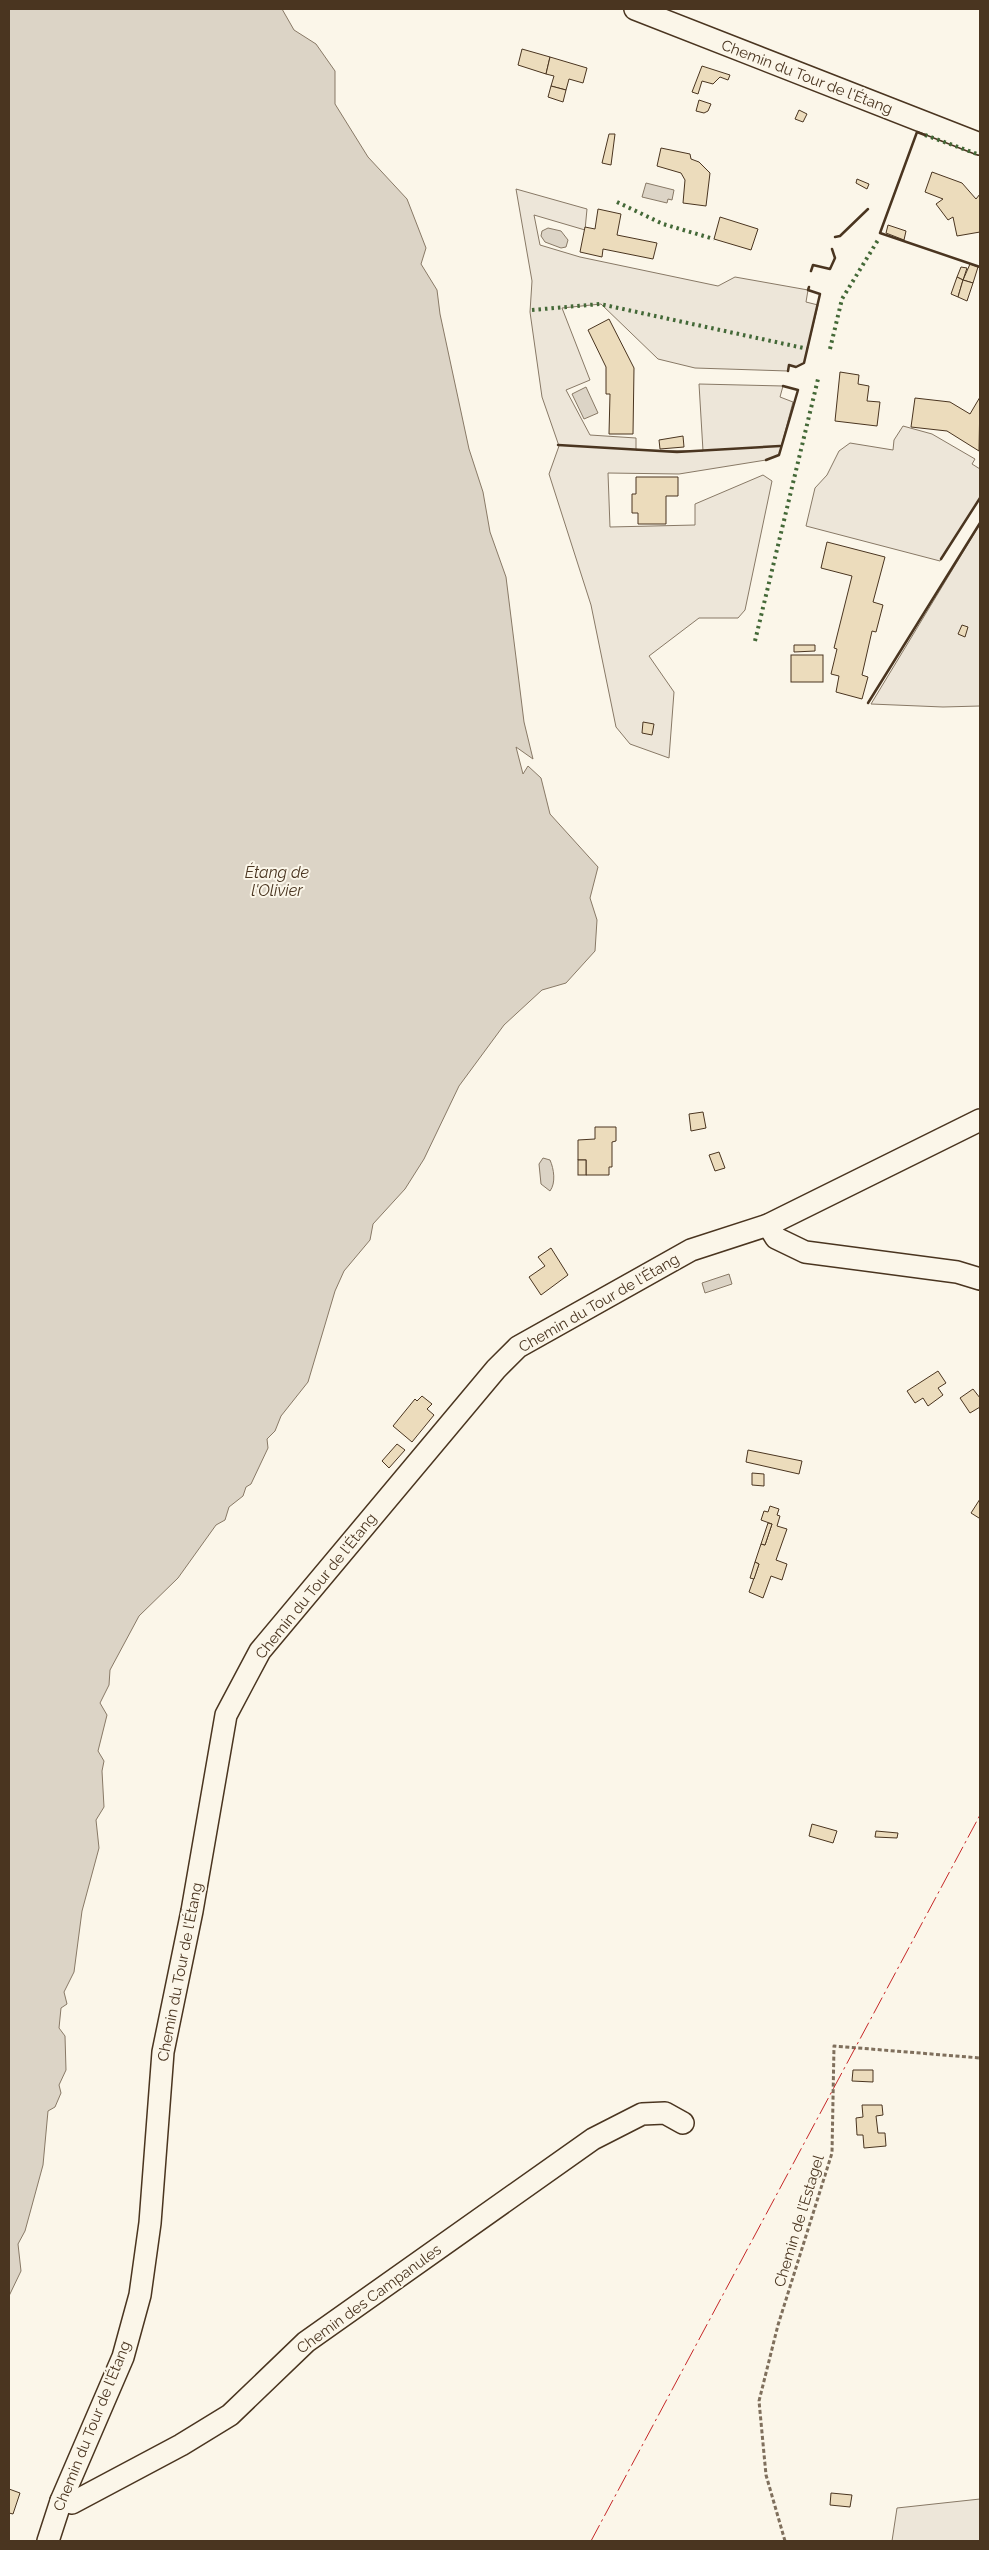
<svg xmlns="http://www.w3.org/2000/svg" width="989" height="2550" font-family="Raleway,sans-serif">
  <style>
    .green { fill: #ede6d9; stroke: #887966 }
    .water { fill: #dcd4c6; stroke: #887966 }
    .building { fill: #ecdcbc; stroke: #4a3520 }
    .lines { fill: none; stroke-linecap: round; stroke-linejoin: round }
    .minor-casing { stroke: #4a3520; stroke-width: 24 }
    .path { stroke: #7f6f5c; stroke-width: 3; stroke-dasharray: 4 2.5; stroke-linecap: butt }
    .minor { stroke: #fbf6e9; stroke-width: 21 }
    .hedge { stroke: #436837; stroke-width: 4; stroke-dasharray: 2.5 4; stroke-linecap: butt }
    .wall { stroke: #4a3520; stroke-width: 2.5 }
    .power { stroke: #c62828; stroke-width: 1; stroke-dasharray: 18 4 2.5 4; stroke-linecap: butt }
    .labels { text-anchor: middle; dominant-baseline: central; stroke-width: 4; stroke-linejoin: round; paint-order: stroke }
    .street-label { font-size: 15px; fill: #4a3520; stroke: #fbf6e9 }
    .water-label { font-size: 16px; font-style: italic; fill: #4a3520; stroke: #fbf6e9 }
  </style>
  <rect width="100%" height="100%" fill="#fbf6e9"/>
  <g class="green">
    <polygon points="516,189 587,209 585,230 534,215 540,245 580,257 718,286 735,277 808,290 806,302 818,305 804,363 796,367 789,365 788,371 695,368 658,359 601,304 562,308 590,380 566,390 590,435 636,438 636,450 703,451 699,384 783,386 780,397 793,402 779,455 766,460 679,474 608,473 610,527 695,525 695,504 763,475 772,481 745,610 738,618 699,618 649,656 674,692 669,758 630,744 616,727 591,605 549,474 559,446 542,397 530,312 532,281"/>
    <polygon points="903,426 932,434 975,459 972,464 980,469 980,498 940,561 806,526 815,488 827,475 839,451 850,443 893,450 894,440"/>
    <polygon points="980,524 980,706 943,707 871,704"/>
    <polygon points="980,2499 980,2541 892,2541 897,2508"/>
  </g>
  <g class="water">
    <polygon points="9,9 282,9 294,30 316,44 335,71 335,104 368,157 407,199 426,248 421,264 437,290 440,314 469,449 483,492 490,532 506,577 524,722 533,759 516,747 523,774 528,766 541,778 550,814 598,867 590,898 597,920 595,951 566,983 542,990 504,1025 459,1086 424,1159 405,1189 373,1224 370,1240 344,1271 335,1291 308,1382 281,1416 275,1431 267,1439 268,1448 251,1484 246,1487 243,1496 229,1507 225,1520 216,1525 178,1578 139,1616 110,1670 109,1685 100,1703 107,1715 98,1751 104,1761 102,1771 104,1807 96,1820 99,1848 82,1911 74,1972 64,1992 67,2004 61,2008 59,2028 65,2036 66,2070 59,2085 61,2093 55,2107 48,2111 43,2165 25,2231 18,2244 21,2271 9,2296"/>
    <polygon points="646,183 674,190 672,200 668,199 667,203 642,197"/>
    <polygon points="548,228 561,231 568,240 566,247 561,248 545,242 541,236 542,231"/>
    <polygon points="586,387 598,413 584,419 572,394"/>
    <path d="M543 1158 550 1160C554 1169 556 1183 550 1191L541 1184 539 1164Z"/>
    <polygon points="729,1274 732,1284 705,1293 702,1283"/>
  </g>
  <g class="building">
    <polygon points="522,49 550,57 546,74 518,65"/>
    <polygon points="550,57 587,68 583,83 569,79 566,90 551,86 554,76 546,74"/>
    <polygon points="702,66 730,75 728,80 720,77 713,84 702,81 698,94 692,92"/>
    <polygon points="551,86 566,90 563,102 548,97"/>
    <polygon points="699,100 711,104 708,111 704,113 696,111"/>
    <polygon points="799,110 807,114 803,122 795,119"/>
    <polygon points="609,134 615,134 611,165 602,163"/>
    <polygon points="661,148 690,154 691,159 699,162 710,173 706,206 683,203 685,180 681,173 657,166"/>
    <polygon points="932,172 962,183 976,199 980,194 980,232 957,236 953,217 948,220 936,204 943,199 925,192"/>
    <polygon points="857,179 869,184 867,189 856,183"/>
    <polygon points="598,209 621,214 617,235 657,243 653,259 603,249 602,257 580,252 585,227 595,229"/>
    <polygon points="720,217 758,229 751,250 714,239"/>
    <polygon points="888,225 906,231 904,240 886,233"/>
    <polygon points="970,264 978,267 973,283 963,280"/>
    <polygon points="961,267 967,268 963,280 957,277"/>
    <polygon points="957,277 963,280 958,297 951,294"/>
    <polygon points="963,280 973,283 967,301 958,297"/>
    <polygon points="609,319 634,368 633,434 609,434 610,394 606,394 606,367 588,330"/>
    <polygon points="840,372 859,375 858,384 869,386 867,401 880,402 877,426 835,421"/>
    <polygon points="980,397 979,451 947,431 911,427 915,398 950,402 970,414"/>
    <polygon points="683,436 684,447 660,449 659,440"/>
    <polygon points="636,477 678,477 678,496 666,496 666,524 638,524 638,513 632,513 632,494 636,494"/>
    <polygon points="827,542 885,557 873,602 883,605 876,632 872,631 862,675 868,677 862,699 836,692 839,676 831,674 837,649 834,648 852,576 821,568"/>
    <polygon points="962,625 968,627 965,637 958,634"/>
    <polygon points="794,645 815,645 815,651 794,652"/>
    <rect x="791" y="655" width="32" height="27"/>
    <polygon points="643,722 654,724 652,735 642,733"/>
    <polygon points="703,1112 706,1128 691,1131 689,1114"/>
    <polygon points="595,1127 616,1127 616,1141 612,1142 612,1167 609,1167 609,1175 586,1175 586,1160 578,1160 578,1140 595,1139"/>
    <polygon points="719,1152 725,1168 715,1171 709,1155"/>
    <rect x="578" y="1160" width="8" height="15"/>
    <polygon points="551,1248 568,1275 541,1295 529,1277 545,1266 538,1257"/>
    <polygon points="938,1371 946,1383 938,1388 943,1395 928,1406 923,1398 915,1403 907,1391"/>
    <polygon points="973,1389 980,1398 980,1407 970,1413 960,1398"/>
    <polygon points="422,1396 432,1404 427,1409 434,1415 412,1442 393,1426 415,1399 417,1401"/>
    <polygon points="397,1444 405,1450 389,1468 382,1461"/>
    <polygon points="748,1450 802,1461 799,1474 746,1462"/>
    <polygon points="752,1473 764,1474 764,1486 752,1485"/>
    <polygon points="980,1499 980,1517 979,1518 971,1513"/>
    <polygon points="770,1506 779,1509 777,1515 780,1516 777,1526 787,1529 776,1560 787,1564 782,1580 771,1576 763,1598 749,1592 759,1564 755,1562 761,1544 765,1545 772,1524 761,1520 764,1511 768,1512"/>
    <polygon points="768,1523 772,1524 765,1545 761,1544"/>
    <polygon points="755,1562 759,1564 754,1579 750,1578"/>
    <polygon points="812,1824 837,1831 833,1843 809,1836"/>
    <polygon points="876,1831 898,1833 897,1838 875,1837"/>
    <polygon points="853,2070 873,2070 873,2082 852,2081"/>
    <polygon points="862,2105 882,2105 883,2115 876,2116 878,2133 885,2133 886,2146 864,2148 863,2135 857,2135 856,2118 863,2117"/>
    <polygon points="9,2489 20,2493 13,2514 9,2513"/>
    <polygon points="831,2493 852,2495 850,2507 830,2505"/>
  </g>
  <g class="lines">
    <g class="minor-casing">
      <g id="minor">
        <polyline points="635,9 980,144"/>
        <polyline points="768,1225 776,1238 805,1252 957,1272 980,1279"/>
        <polyline points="61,2501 72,2503 181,2445 230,2415 306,2342 593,2139 642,2114 665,2113 683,2123"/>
        <polyline points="48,2541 61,2501 123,2357 140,2295 150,2223 163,2052 192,1911 226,1715 260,1651 496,1369 518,1347 691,1250 768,1225 980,1120"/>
      </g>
    </g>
    <polyline class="path" points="785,2541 766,2475 759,2401 778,2325 832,2153 834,2046 980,2058"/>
    <use href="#minor" class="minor"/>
    <g class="hedge">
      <polyline points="925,135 980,155"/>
      <polyline points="617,202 663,224 714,239"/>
      <polyline points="532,310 600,304 808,349"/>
      <polyline points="830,349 842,299 878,240"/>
      <polyline points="755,641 818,379"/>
    </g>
    <g class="wall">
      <polyline points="925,135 917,132 880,233 980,267"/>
      <polyline points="835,237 840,236 868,209"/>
      <polyline points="811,271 813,265 830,269 835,258 832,249"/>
      <polyline points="788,371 789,365 796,367 804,363 820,294 808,290 809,287"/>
      <polyline points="558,445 677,452 780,446"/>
      <polyline points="766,460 779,455 798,390 783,386"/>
      <polyline points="941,559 980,498"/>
      <polyline points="868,703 980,523"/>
    </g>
    <polyline class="power" points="591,2541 980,1815"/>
  </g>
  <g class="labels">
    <g class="street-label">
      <text transform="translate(807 77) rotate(21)">Chemin du Tour de l'Étang</text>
      <text transform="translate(599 1303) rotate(-30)">Chemin du Tour de l'Étang</text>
      <text transform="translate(316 1586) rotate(-51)">Chemin du Tour de l'Étang</text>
      <text transform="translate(180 1972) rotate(-79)">Chemin du Tour de l'Étang</text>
      <text transform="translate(799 2221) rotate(-73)">Chemin de l’Estagel</text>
      <text transform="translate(369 2299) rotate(-36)">Chemin des Campanules</text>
      <text transform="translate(92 2426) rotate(-68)">Chemin du Tour de l'Étang</text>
    </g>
    <g class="water-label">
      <text x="277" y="872">Étang de<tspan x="277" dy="18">l'Olivier</tspan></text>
    </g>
  </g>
  <rect width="989" height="2550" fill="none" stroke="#4a3520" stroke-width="20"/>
</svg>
